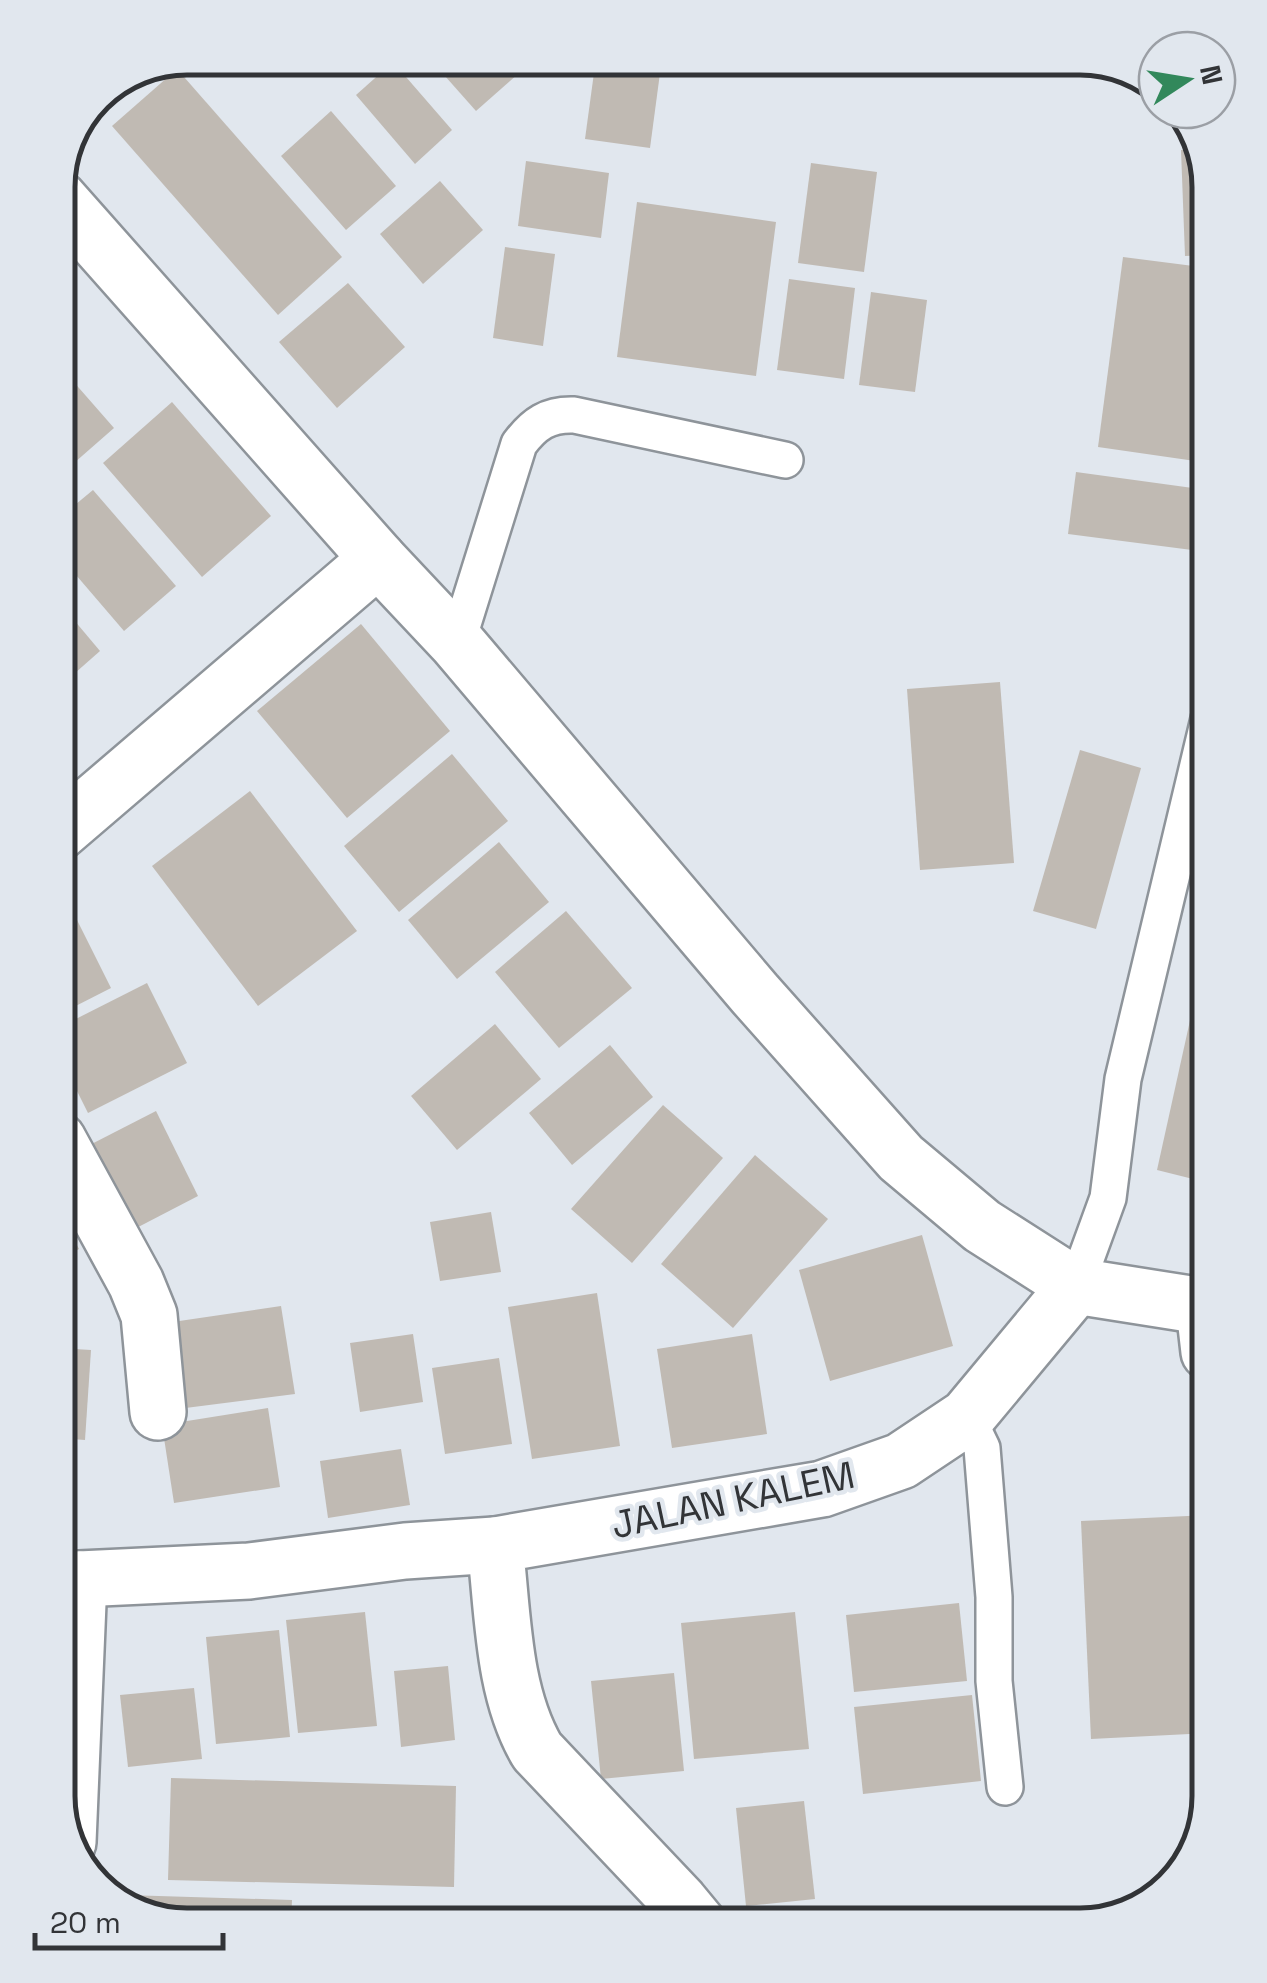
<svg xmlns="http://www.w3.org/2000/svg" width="1267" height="1983" font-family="'Space Grotesk',sans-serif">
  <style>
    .building { fill: #c0bab3 }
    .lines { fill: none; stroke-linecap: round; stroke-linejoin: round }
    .lane-casing { stroke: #8e949a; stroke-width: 40 }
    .street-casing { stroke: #8e949a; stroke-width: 60 }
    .secondary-casing { stroke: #8e949a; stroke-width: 60 }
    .lane { stroke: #fff; stroke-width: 35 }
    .street { stroke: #fff; stroke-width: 55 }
    .secondary { stroke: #fff; stroke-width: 55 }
    .labels { text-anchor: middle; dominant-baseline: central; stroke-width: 9; stroke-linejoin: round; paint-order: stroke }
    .street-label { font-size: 38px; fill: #323437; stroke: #e1e7ee }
    .rim { fill: none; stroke: #323437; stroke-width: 5 }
  </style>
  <rect width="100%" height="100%" fill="#e1e7ee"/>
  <g class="building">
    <polygon points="429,58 536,58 476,111"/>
    <polygon points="596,58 662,58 650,148 585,139"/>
    <polygon points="393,62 452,130 415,164 356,95"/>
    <polygon points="177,69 342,257 278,315 112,126"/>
    <polygon points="331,111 396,186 346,230 281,156"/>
    <polygon points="1181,150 1201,150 1210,187 1209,255 1185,256"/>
    <polygon points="526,161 609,173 601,238 518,226"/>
    <polygon points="811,163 877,172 864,272 798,263"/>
    <polygon points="440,181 483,230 423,284 380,234"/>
    <polygon points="637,202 776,222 756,376 617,357"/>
    <polygon points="505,247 555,254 543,346 493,338"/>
    <polygon points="1123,257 1209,268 1209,463 1098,447"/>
    <polygon points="789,279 855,288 844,379 777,370"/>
    <polygon points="348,283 405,347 337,408 279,342"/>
    <polygon points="871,292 927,300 915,392 859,385"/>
    <polygon points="72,380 114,428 58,477 58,392"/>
    <polygon points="172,402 271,516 202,577 103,463"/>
    <polygon points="1076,472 1200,489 1192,550 1068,534"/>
    <polygon points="93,490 176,586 124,631 58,554 58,519"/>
    <polygon points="58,601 100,651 58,688"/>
    <polygon points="361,624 450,731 347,818 257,711"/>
    <polygon points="1000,682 1014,863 920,870 907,689"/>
    <polygon points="1080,750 1141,768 1096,929 1033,911"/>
    <polygon points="452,754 508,821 399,912 344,846"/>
    <polygon points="250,791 357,931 258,1006 152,866"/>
    <polygon points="499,842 549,902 457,979 408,920"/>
    <polygon points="71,908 111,988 58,1015 58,915"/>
    <polygon points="566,911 632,988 559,1048 495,972"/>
    <polygon points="1208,939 1209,939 1209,1183 1157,1170"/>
    <polygon points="147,983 187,1063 88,1113 58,1053 58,1028"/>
    <polygon points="495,1024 541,1079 457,1150 411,1096"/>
    <polygon points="610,1045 653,1097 572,1165 529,1113"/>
    <polygon points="663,1105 723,1158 632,1263 571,1209"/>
    <polygon points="156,1111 198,1196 119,1237 76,1152"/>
    <polygon points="755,1155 828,1219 733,1328 661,1264"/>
    <polygon points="58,1208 79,1249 58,1260"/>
    <polygon points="491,1212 501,1272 440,1281 430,1222"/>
    <polygon points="922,1235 953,1346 830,1381 799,1270"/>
    <polygon points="597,1293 620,1446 532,1459 508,1307"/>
    <polygon points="281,1306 295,1394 162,1411 152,1325"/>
    <polygon points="413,1334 423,1402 360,1412 350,1343"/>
    <polygon points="752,1334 767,1434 672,1448 657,1349"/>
    <polygon points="58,1348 91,1350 85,1440 58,1438"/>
    <polygon points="499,1358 512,1444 445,1454 432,1368"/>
    <polygon points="268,1408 280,1487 174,1503 162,1425"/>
    <polygon points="401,1449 410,1505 328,1518 320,1461"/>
    <polygon points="1209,1515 1209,1733 1091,1739 1081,1521"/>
    <polygon points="959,1603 967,1681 854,1692 846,1615"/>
    <polygon points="365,1612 377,1726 298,1733 286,1620"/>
    <polygon points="795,1612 809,1749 694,1759 681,1623"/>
    <polygon points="279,1630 290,1737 216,1744 206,1637"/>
    <polygon points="448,1666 455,1740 401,1747 394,1671"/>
    <polygon points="674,1673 684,1771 601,1779 591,1681"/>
    <polygon points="194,1688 202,1759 128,1767 120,1695"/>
    <polygon points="972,1695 981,1781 863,1794 854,1707"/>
    <polygon points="171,1778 456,1786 454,1887 168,1880"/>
    <polygon points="804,1801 815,1899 746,1906 736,1808"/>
    <polygon points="126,1895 292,1900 291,1925 179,1925 126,1908"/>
    <polygon points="481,1906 579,1909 579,1925 480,1925"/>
    <polygon points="327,1913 438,1916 438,1925 327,1925"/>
    <polygon points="809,1916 810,1925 751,1925 750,1923"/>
    <polygon points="1028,1916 1029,1925 965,1925 965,1923"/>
    <polygon points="608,1917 654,1918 654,1925 608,1925"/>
  </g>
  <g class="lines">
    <g class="lane-casing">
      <g id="lane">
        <path d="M457 643 519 444C534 424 548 414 574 415L785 460"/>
        <polyline points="1076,1286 1108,1198 1123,1079 1209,719"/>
        <polyline points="967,1417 982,1448 994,1597 994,1681 1005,1787"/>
      </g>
    </g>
    <g class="street-casing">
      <g id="street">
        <polyline points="58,833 378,559"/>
        <polyline points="58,1140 136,1283 149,1315 158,1412"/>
        <polyline points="1204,1308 1209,1352"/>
        <polyline points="58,1580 249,1571 405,1551 495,1545"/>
        <polyline points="68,1842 79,1579"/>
      </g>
    </g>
    <g class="secondary-casing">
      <g id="secondary">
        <polyline points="58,198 378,559 457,643 755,994 901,1158 982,1226 1076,1286 1209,1307"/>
        <path d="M699 1925 680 1902 537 1751C502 1691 503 1612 495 1545L822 1489 901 1461 967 1417 1076 1286"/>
      </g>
    </g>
    <use href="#lane" class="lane"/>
    <use href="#street" class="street"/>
    <use href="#secondary" class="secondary"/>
  </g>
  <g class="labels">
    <g class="street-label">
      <text transform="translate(733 1500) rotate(-12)">JALAN KALEM</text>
    </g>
  </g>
  <path d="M0 0H1267V1983H0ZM187 75H1080A112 112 0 0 1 1192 187V1796A112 112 0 0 1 1080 1908H187A112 112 0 0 1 75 1796V187A112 112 0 0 1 187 75Z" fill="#e1e7ee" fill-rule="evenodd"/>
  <path class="rim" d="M187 75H1080A112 112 0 0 1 1192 187V1796A112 112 0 0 1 1080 1908H187A112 112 0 0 1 75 1796V187A112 112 0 0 1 187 75Z"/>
  <g transform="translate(1187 80) rotate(78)"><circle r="48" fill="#e1e7ee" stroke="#9b9fa5" stroke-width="2.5"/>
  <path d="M0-8L18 38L0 25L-18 38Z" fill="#32885b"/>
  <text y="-15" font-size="28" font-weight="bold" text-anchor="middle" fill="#323437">N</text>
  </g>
  <path d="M35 1933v15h188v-15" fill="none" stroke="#323437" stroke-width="5"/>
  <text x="50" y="1933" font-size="30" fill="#323437" stroke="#e1e7ee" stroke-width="8" paint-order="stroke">20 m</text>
</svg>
